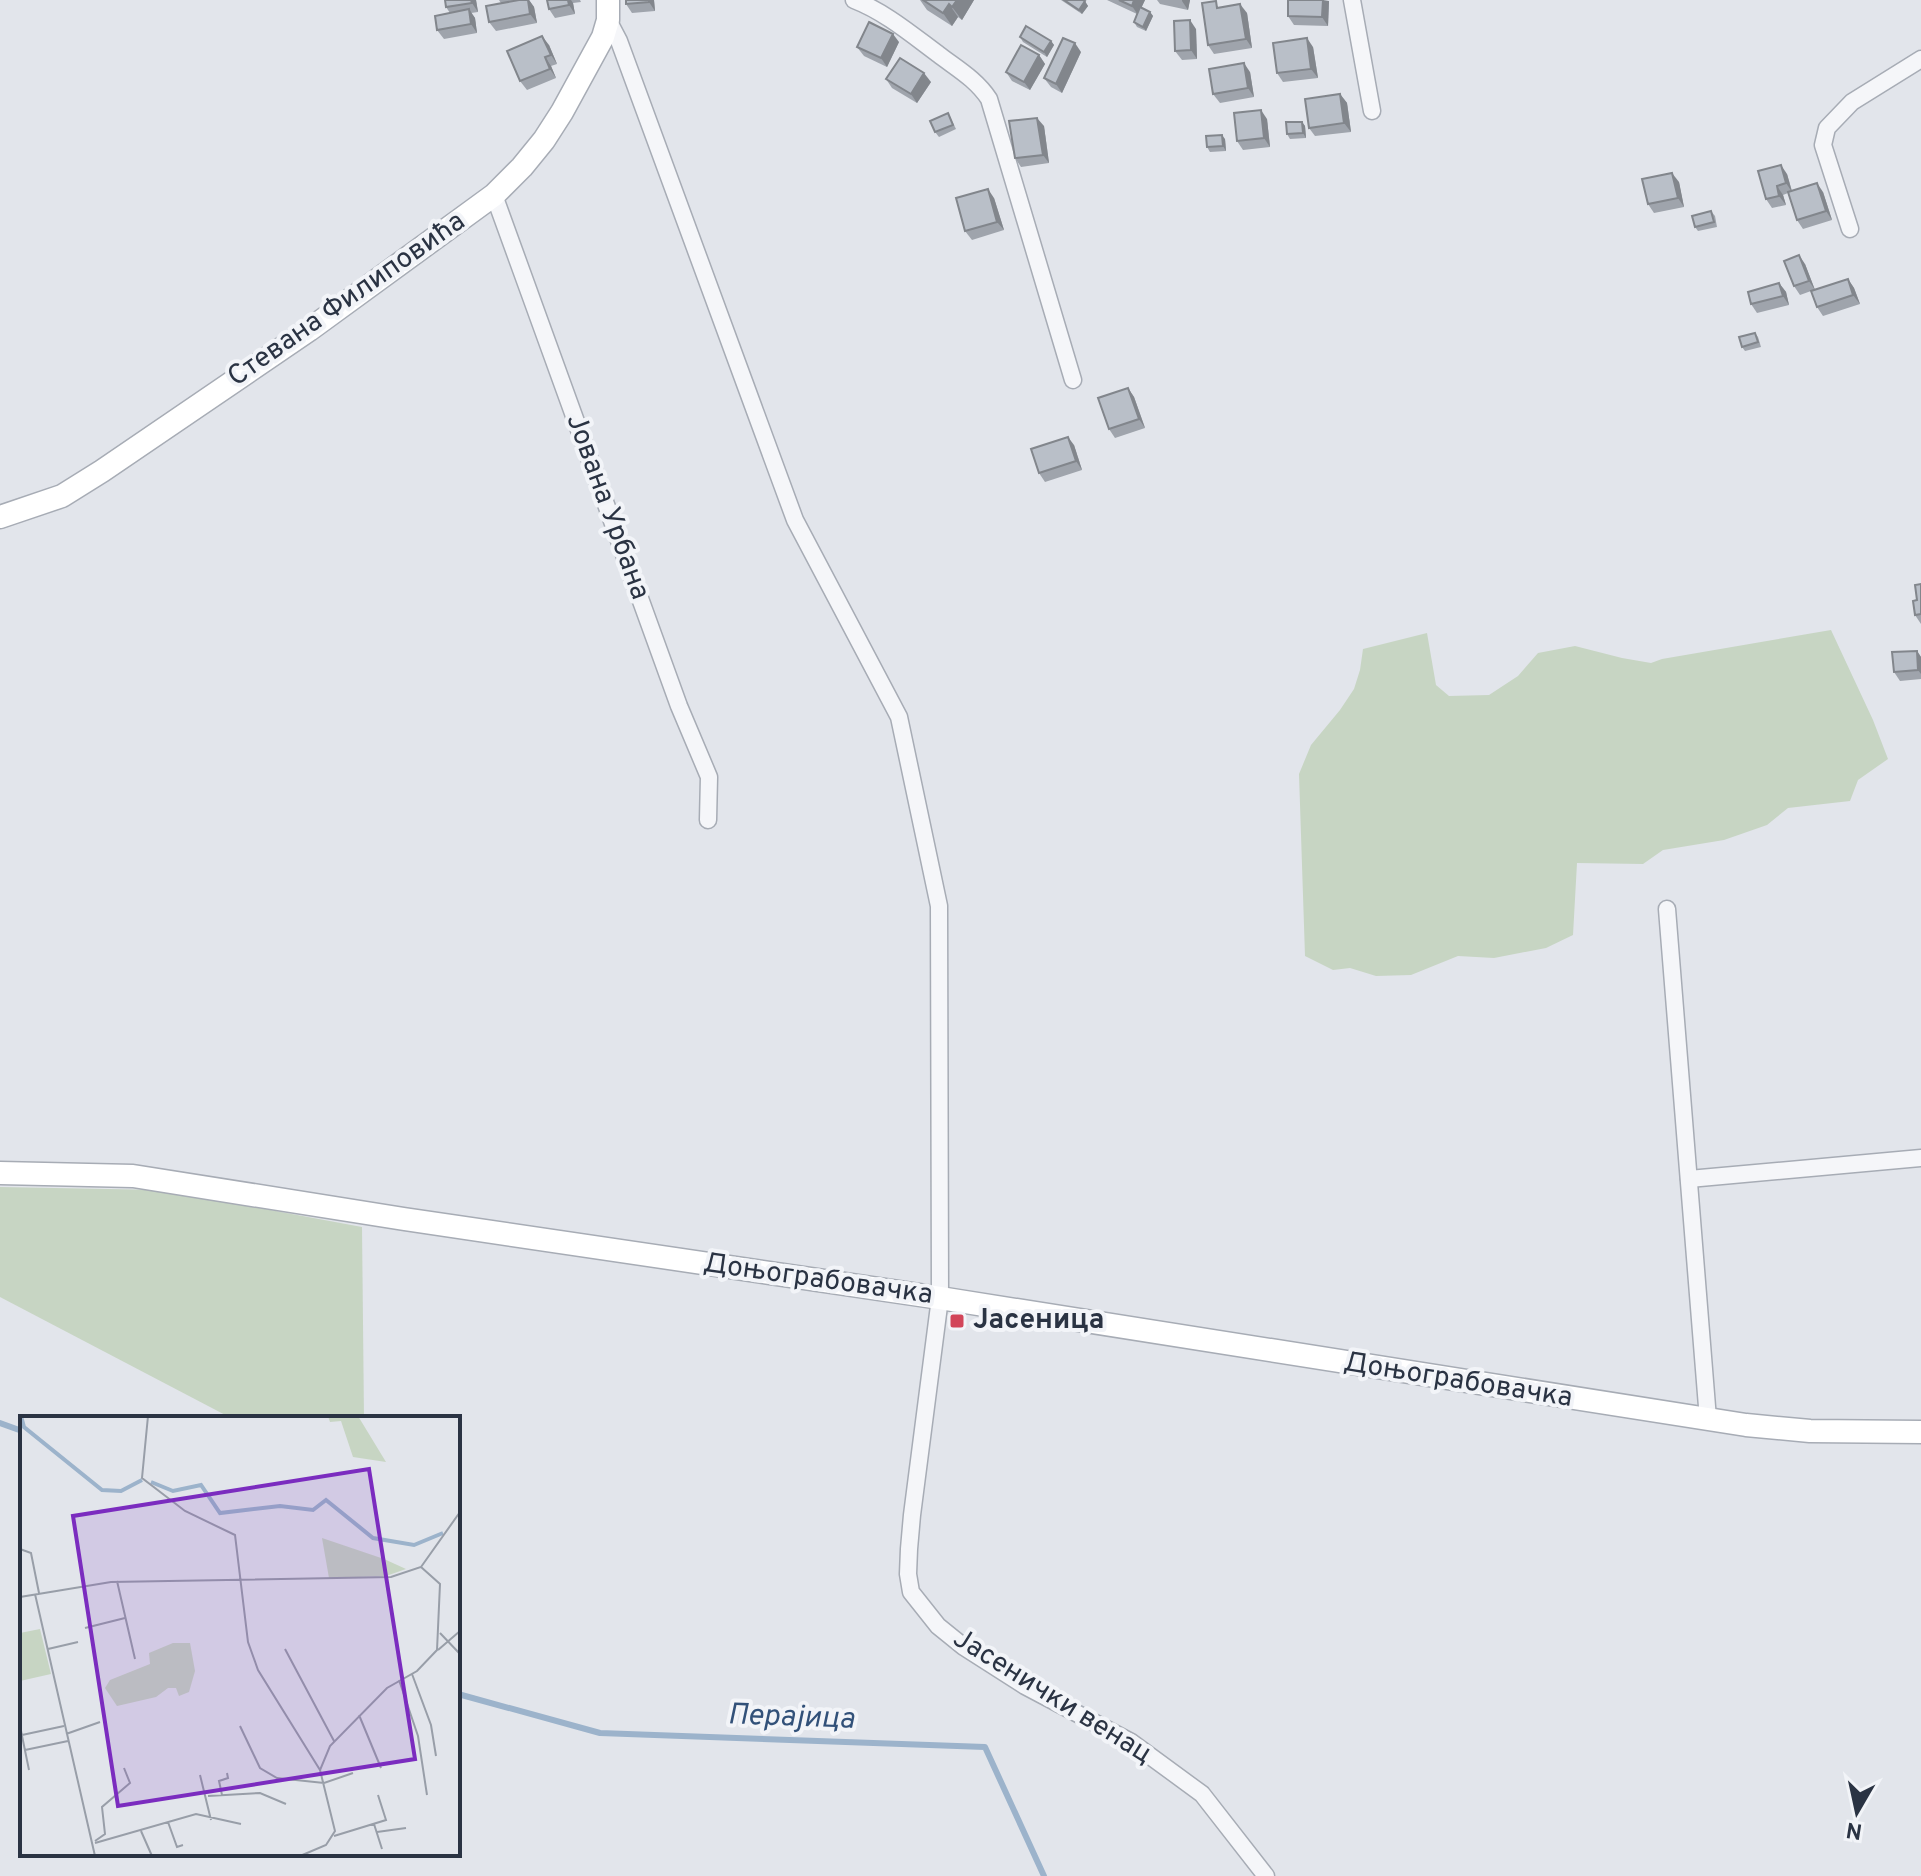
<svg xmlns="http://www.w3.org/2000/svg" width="1921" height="1876" font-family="Overpass,sans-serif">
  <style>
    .green { fill: #c7d5c3 }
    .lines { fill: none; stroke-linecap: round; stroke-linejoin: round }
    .stream { stroke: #9cb3cb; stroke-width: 6 }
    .street-casing { stroke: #a7acb5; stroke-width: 19 }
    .secondary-casing { stroke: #a7acb5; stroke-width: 25 }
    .street { stroke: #f5f6f9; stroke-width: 16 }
    .secondary { stroke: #fff; stroke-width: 22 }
    .wall { fill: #9fa4ac }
    .shaded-wall { fill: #82868c }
    .building { fill: #b9bfc8; stroke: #82868c; stroke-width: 2 }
    .poi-dot { fill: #d24559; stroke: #f2f4f8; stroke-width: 3 }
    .labels { text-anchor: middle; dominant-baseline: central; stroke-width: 8; stroke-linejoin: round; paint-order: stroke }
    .street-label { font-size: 28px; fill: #2a3343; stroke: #f2f4f8 }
    .poi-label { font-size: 28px; font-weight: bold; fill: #2a3343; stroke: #f2f4f8; text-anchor: start }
    .water-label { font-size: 30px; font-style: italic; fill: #325179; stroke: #f2f4f8 }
    .inset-river { fill: none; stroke: #9cb3cb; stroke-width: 4 }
    .inset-road { fill: none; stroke: #989ea8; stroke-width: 2 }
    .view { fill: #7b2cbf; fill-opacity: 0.15; stroke: #7b2cbf; stroke-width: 4 }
    .inset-edge { fill: none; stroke: #2a3343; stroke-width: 4 }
  </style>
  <rect width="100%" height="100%" fill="#e2e5eb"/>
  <g class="green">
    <polygon points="1831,630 1873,720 1888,759 1858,780 1850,801 1788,808 1767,825 1724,840 1663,850 1643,864 1577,863 1573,935 1546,948 1494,958 1458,956 1411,975 1376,976 1350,968 1333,970 1305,956 1299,774 1311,745 1340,710 1354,689 1360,670 1363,649 1427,633 1436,685 1449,696 1489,695 1518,676 1538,653 1575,646 1622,658 1651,663 1662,659"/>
    <polygon points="0,1187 162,1190 362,1227 364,1418 231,1418 0,1297"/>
  </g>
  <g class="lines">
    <g class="stream">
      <polyline points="0,1423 22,1431"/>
      <polyline points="458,1694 600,1733 985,1747 1044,1876"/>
    </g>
    <g class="street-casing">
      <g id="street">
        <path d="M854 0C885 12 911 34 938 54 956 68 976 79 989 99L1073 380"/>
        <polyline points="1352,0 1372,111"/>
        <polyline points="608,20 619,41 795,520 899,717 939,906 940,1298 912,1515 909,1549 908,1574 911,1592 938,1626 964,1647 1025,1686 1131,1742 1202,1794 1266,1876"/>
        <polyline points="494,195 679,706 709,777 708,820"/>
        <polyline points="1850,229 1823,145 1827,128 1852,102 1921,59"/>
        <polyline points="1667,909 1708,1419"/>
        <polyline points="1689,1179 1921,1158"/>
      </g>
    </g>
    <g class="secondary-casing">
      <g id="secondary">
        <polyline points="0,517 62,496 102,471 309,330 494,195 522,167 544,140 562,112 603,37 608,20 608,0"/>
        <polyline points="0,1173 133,1176 404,1219 940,1298 1746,1425 1810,1431 1921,1432"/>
      </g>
    </g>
    <use href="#street" class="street"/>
    <use href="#secondary" class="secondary"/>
  </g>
  <g class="wall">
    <polygon points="445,0 476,0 478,12 471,13 475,18 477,33 444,39 437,30 450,13 446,7"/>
    <polygon points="499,0 529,0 534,7 537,23 496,31 489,22 501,3"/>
    <polygon points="547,0 580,0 581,2 573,3 575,14 555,18 549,9"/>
    <polygon points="654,0 655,11 632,13 626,4"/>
    <polygon points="920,0 974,0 962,20 958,17 952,26 927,10"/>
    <polygon points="1061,0 1083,0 1088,6 1082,14"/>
    <polygon points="1107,0 1145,0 1141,8 1150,12 1153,16 1146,31 1137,27 1134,22 1137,14"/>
    <polygon points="1157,0 1190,0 1188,10 1160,4"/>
    <polygon points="1329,1 1328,26 1294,25 1288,16"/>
    <polygon points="1221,8 1247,13 1252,48 1214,54 1208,45"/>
    <polygon points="1196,29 1197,59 1182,60 1175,51"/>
    <polygon points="1020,37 1051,41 1054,45 1047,57 1023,42"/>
    <polygon points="899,42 887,67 864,56 857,47"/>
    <polygon points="549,45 557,64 551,66 556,78 527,90 520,81"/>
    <polygon points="1313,47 1318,78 1283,82 1277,73"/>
    <polygon points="1081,52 1062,93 1051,87 1044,78"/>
    <polygon points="1039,55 1045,64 1030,90 1012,81 1006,72"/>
    <polygon points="1250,72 1254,97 1220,103 1213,94"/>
    <polygon points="886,79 931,82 917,103 892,88"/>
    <polygon points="1340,94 1347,103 1351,132 1315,136 1309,128"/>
    <polygon points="948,113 956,129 939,137 935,132"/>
    <polygon points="1267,119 1270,147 1243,150 1237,141"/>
    <polygon points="1302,122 1305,126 1306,138 1290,139 1287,134"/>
    <polygon points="1044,126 1049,163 1021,167 1015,158"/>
    <polygon points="1225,139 1226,151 1210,152 1207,147"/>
    <polygon points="1787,174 1792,191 1823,192 1832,220 1803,229 1797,220 1788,193 1783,195 1786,205 1772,208 1766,199"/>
    <polygon points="1679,182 1684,207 1654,213 1648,204"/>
    <polygon points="994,198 1004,230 972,240 965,231"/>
    <polygon points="1711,211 1715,216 1717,227 1698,231 1695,227"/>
    <polygon points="1805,264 1815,290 1848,279 1854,288 1860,304 1823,316 1817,307 1811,291 1800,295 1794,286"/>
    <polygon points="1779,283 1786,292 1789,305 1757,313 1751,304"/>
    <polygon points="1755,333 1758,337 1761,347 1745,351 1742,347"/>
    <polygon points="1128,388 1134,397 1145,428 1115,438 1109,429"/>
    <polygon points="1074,445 1082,470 1045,482 1039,473"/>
    <polygon points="1921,584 1921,624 1915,615"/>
    <polygon points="1917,651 1921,657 1921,679 1900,681 1894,672"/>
  </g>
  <g class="shaded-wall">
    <polygon points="471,0 476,0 478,12 472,3"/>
    <polygon points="527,0 529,0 534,7 537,23 530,14"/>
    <polygon points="568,0 571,0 573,3 575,14 569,5"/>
    <polygon points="649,0 654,0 655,11 649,2"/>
    <polygon points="957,0 974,0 962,20 952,7"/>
    <polygon points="1134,0 1145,0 1138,15 1132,6"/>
    <polygon points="1182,0 1190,0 1188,10 1182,1"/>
    <polygon points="1323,0 1329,1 1328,26 1322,17"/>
    <polygon points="1085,1 1088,6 1082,14 1079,10"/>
    <polygon points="949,4 958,17 952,26 943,13"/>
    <polygon points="1240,4 1247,13 1252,48 1246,39"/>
    <polygon points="469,9 475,18 477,33 471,24"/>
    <polygon points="1150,12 1153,16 1146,31 1143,27"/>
    <polygon points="1190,20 1196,29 1197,59 1191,50"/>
    <polygon points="893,34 899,42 887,67 881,58"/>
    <polygon points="542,36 549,45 557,64 551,55"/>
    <polygon points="1307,38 1313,47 1318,78 1311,69"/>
    <polygon points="1051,41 1054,45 1047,57 1044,52"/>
    <polygon points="1075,43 1081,52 1062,93 1056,84"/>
    <polygon points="1039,55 1045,64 1030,90 1024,82"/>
    <polygon points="545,57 551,66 556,78 550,69"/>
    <polygon points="1244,63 1250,72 1254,97 1248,88"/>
    <polygon points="924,73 931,82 917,103 911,94"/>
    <polygon points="1340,94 1347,103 1351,132 1344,123"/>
    <polygon points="1261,110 1267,119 1270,147 1264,138"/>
    <polygon points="1037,118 1044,126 1049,163 1043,155"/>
    <polygon points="1302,122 1305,126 1306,138 1303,133"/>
    <polygon points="1222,135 1225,139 1226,151 1223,146"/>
    <polygon points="1781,165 1787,174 1792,192 1786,183"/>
    <polygon points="1672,173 1679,182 1684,207 1678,198"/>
    <polygon points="1817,183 1823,192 1832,220 1826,211"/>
    <polygon points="1777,186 1783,195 1786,205 1779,196"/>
    <polygon points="988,189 994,198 1004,230 997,222"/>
    <polygon points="1799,255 1805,264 1815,290 1809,281"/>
    <polygon points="1848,279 1854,288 1860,304 1853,295"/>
    <polygon points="1779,283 1786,292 1789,305 1783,296"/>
    <polygon points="1128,388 1134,397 1145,428 1139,419"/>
    <polygon points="1068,437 1074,445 1082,470 1076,461"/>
    <polygon points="1917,651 1921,657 1921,674 1918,670"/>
  </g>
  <g class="building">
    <polygon points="445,0 471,0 472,3 446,7"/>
    <polygon points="519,0 528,0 530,14 489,22 486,6"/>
    <polygon points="547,0 568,0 569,5 549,9"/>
    <polygon points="626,0 649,0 649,2 626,4"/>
    <polygon points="923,0 957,0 952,7 949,4 943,13"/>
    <polygon points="1064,0 1083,0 1085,1 1079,10"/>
    <polygon points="1119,0 1134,0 1132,6"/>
    <polygon points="1288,0 1323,0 1322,17 1288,16"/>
    <polygon points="1216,1 1217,8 1240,4 1246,39 1208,45 1202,3"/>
    <polygon points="1140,7 1150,12 1143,27 1134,22"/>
    <polygon points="469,9 471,24 437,30 435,16"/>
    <polygon points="1190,20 1191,50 1175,51 1174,21"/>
    <polygon points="869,22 893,34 881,58 857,47"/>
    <polygon points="1026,26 1051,41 1044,52 1020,37"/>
    <polygon points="542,36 551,55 545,57 550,69 520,81 507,51"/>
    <polygon points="1063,38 1075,43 1056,84 1044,78"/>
    <polygon points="1307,38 1311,69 1277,73 1273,43"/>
    <polygon points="1021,45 1039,55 1024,82 1006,72"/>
    <polygon points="900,58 924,73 911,94 886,79"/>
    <polygon points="1244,63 1248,88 1213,94 1209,69"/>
    <polygon points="1340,94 1344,123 1309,128 1305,99"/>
    <polygon points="1261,110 1264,138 1237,141 1234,113"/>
    <polygon points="948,113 953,125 935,132 930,121"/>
    <polygon points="1037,118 1043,155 1015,158 1009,121"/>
    <polygon points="1286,122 1302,122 1303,133 1287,134"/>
    <polygon points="1222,135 1223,146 1207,147 1206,136"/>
    <polygon points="1781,165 1786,183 1777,186 1779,196 1766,199 1758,171"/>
    <polygon points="1672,173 1678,198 1648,204 1642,179"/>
    <polygon points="1817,183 1826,211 1797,220 1788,192"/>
    <polygon points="988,189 997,222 965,231 956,198"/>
    <polygon points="1711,211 1714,222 1695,227 1692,216"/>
    <polygon points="1799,255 1809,281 1794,286 1784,261"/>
    <polygon points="1848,279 1853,295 1817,307 1811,291"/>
    <polygon points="1779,283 1783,296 1751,304 1748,292"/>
    <polygon points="1755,333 1758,342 1742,347 1739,337"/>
    <polygon points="1128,388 1139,419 1109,429 1098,398"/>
    <polygon points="1068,437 1076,461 1039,473 1031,449"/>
    <polygon points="1921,584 1921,614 1915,615 1913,601 1917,600 1915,585"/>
    <polygon points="1917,651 1918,670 1894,672 1892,652"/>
  </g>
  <rect class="poi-dot" x="949" y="1313" width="16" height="16" rx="4"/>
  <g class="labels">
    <g class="street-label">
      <text transform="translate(347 300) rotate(-35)">Стевана Филиповића</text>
      <text transform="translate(607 507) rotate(70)">Јована Урбана</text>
      <text transform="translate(818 1280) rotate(8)">Доњограбовачка</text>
      <text transform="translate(1458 1381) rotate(9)">Доњограбовачка</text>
      <text transform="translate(1052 1697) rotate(32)">Јасенички венац</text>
    </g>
    <g class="poi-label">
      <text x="973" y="1321">Јасеница</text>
    </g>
    <g class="water-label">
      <text transform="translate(791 1718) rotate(2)">Перајица</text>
    </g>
  </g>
  <g transform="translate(20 1416)">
    <rect width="440" height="440" fill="#e2e5eb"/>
    <path d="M308 0H338L366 46 333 41 321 5 310 6ZM302 122 364 143 386 153 366 160 309 162ZM20 213 31 258 0 265V217ZM153 227H170L175 255 169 276 159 280 156 272H148L136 281 97 290 85 272 90 264 130 248 129 237Z" fill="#c7d5c3"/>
    <path class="inset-river" d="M1 0 4 11 82 74 101 75 122 64M131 66 153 75 181 69 200 97 260 90 293 94 306 84 353 122 394 129 423 117"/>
    <path class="inset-road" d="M128 0 122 62 165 95 215 119 228 226 238 254 300 354M0 133 11 137 19 177M97 165 115 243M15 178 75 440M0 181 91 166 371 161 401 151 440 96M65 212 105 202M420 217 440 238M28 233 58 226M265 233 314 325M418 234 440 215M392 258 411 309 416 340M379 264 398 320 407 379M339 299 361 352M0 310 9 354M220 310 240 352 257 362 304 367 333 357M46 318 80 306M2 319 44 310M5 334 48 325M180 359 191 404M202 379 199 365 208 362 207 357M188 380 240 377 266 388M148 406 157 431 163 429M354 408 362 433M121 415 132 440M357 416 386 412M314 420 366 404 358 379M75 425 85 418 82 391 110 367 104 352M75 427 176 398 221 408M280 440 306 429 315 415 300 354 310 330 367 272 397 255 417 234 420 168 401 151"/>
    <path class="view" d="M349 53 395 343 98 390 53 100Z"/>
    <rect width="440" height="440" class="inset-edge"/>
  </g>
  <g transform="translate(1857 1812) rotate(189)" stroke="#f2f4f8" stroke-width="6" paint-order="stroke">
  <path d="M0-6L14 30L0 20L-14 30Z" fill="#2a3343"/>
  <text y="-12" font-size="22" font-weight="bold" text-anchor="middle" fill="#2a3343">N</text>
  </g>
</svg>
